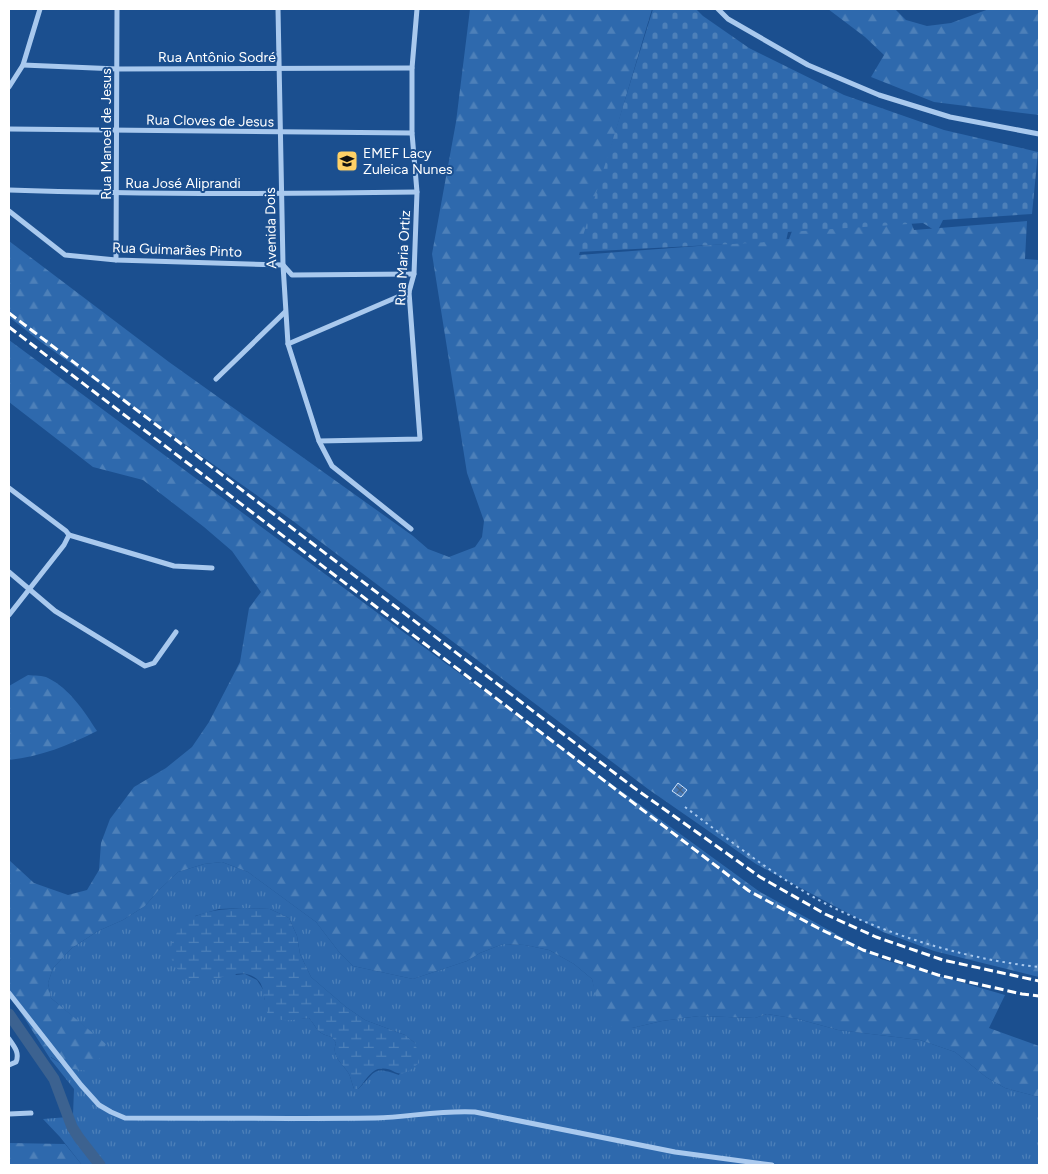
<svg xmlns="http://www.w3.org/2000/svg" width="1048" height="1174" font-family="Figtree,sans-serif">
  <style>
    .grass { fill: url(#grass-tufts); fill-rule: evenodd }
    .forest { fill: url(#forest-firs) }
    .wetland { fill: url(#wetland-marsh) }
    .cemetery { fill: url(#cemetery-stones) }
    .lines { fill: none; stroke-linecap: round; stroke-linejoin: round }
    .canal { stroke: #3c6290; stroke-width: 11 }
    .building { fill: url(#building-cross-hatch); stroke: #cfe3fa }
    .path { stroke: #a9c9ee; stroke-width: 2; stroke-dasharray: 2.5 4; stroke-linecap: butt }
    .minor { stroke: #a9c9ee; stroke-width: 5 }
    .rail { stroke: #fff; stroke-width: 3; stroke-dasharray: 9 4; stroke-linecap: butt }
    .labels { text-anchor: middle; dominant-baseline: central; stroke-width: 4; stroke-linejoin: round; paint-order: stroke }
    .street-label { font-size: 14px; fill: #fff; stroke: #1b4f8f }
    .poi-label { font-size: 14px; fill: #fff; stroke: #1b4f8f; text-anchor: start }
  </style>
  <defs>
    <pattern id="grass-tufts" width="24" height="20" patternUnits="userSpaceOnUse" patternTransform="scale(1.25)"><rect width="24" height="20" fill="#2e69ad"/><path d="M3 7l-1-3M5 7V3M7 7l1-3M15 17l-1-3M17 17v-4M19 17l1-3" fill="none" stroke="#4d80b9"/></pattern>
    <pattern id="forest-firs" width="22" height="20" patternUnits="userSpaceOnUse" patternTransform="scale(1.25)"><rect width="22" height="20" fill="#2e69ad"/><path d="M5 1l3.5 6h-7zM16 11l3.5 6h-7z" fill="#4d80b9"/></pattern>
    <pattern id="wetland-marsh" width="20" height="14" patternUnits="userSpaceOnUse" patternTransform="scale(1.25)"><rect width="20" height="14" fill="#2e69ad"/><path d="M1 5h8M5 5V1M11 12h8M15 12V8" fill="none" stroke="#4d80b9"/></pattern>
    <pattern id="cemetery-stones" width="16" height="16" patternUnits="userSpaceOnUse" patternTransform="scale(1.25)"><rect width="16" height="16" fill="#2e69ad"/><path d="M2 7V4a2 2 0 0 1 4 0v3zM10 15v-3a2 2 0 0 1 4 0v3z" fill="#4d80b9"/></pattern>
    <pattern id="building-cross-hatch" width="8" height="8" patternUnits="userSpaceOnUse" patternTransform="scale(1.25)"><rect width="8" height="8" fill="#4478b7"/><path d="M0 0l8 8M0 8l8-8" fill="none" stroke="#486282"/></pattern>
  </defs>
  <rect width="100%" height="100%" fill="#1b4f8f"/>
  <path class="grass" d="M222 862 248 872 316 922 339 952 353 966 413 979 467 961 480 953 503 944 525 945 549 950 574 964 592 979 596 994 632 1028 662 1021 699 1016 755 1018 767 1014 798 1019 838 1030 920 1040 955 1052 986 1077 1005 1088 1039 1097V1165H82L60 1137 43 1119 68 1117 73 1115 74 1089 51 1060 50 1057 68 1068 106 1045 51 998 48 983 53 968 72 948 98 931 123 920 145 906 158 891 178 872 204 864ZM245 908 270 909 289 918 297 936 300 954 311 977 346 1007 365 1020 405 1035 415 1043 399 1075C372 1065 376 1072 358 1089H354C352 1084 351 1078 349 1074 342 1062 331 1057 336 1043L332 1037C316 1033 318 1029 309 1018L281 1020 264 999V991L257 980 245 974 236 975 195 916 219 909Z"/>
  <g class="forest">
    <polygon points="470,9 652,9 579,255 789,239 817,166 897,186 914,230 1027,221 1025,259 1039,260 1039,977 934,951 883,932 756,864 648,789 293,521 41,342 9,317 9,241 169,362 413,536 428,549 449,557 475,547 482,537 484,521 467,473 432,254 456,122"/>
    <polygon points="828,9 895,9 906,20 927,26 951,23 989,9 1039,9 1039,115 934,102 871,77 884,55 865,37"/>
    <polygon points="9,340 448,665 760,892 881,959 1005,995 989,1028 1039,1046 1039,1097 1005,1088 986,1077 955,1052 920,1040 838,1030 798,1019 767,1014 755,1018 699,1016 662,1021 632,1028 609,1026 599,1013 592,979 574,964 549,950 525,945 503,944 480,953 467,961 413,979 353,966 339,952 316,922 248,872 222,862 204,864 178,872 158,891 145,906 123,920 98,931 72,948 53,968 48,983 51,998 106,1044 101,1057 87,1071 68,1068 51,1057 51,1060 9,994 9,860 34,883 68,895 87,890 99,870 101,843 110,819 134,787 166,768 192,747 209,722 240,662 249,608 261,592 232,551 204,527 143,480 93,467 9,402"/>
    <path d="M28 675C34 676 43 675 48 678 70 689 84 711 97 731 67 746 42 756 9 760V686Z"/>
    <polygon points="9,1143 65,1144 82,1165 9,1165"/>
  </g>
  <path class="wetland" d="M245 908 270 909 289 918 297 936 300 954 311 977 346 1007 365 1020 405 1035 415 1043 418 1053 419 1063C394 1085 398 1065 378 1069 370 1071 364 1083 358 1089H354C352 1084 351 1078 349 1074 342 1062 331 1057 336 1043L332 1037C316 1033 318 1029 309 1018 299 1019 281 1023 271 1017 258 1007 273 980 246 974 236 972 221 978 212 980 204 981 196 981 189 981 183 975 175 968 172 960 166 943 181 922 196 916 212 909 229 909 245 908Z"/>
  <polygon class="cemetery" points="653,9 696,9 703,16 749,48 844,95 944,130 1038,152 1032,214 943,220 937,232 923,223 788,232 786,241 578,252"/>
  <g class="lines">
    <polyline class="canal" points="9,1014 54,1079 72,1127 79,1138 100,1165"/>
  </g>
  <polygon class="building" points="678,783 687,790 681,797 672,791"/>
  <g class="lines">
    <path class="path" d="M685 807C732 842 779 880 832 907 894 937 971 960 1039 967"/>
    <g class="minor">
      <polyline points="278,9 283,265 288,344 319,441 332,466 411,529"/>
      <polyline points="718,9 728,19 808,65 879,95 950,117 1039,134"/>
      <polyline points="23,65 118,69 412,68"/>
      <polyline points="9,87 23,65 40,9"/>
      <polyline points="9,129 412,133"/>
      <path d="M9 190C145 195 281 194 417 192"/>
      <polyline points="9,211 65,255 116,260 283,265 292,275 414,274"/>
      <polyline points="116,260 117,9"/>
      <polyline points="288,344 409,292"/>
      <polyline points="216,379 285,312"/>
      <polyline points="319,441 420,439 409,292 414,274 417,192 412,133 412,68 417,9"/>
      <polyline points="9,488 66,531 69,535"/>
      <polyline points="69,535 174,566 212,568"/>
      <polyline points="9,572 55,611 145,666 154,663 176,632"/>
      <polyline points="9,615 64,545 69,535"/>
      <path d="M9 993 81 1085 99 1105 111 1112 125 1118C208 1118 292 1119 376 1118 409 1117 442 1110 475 1112L675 1152 772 1165"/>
      <path d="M9 1039C14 1046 20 1053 16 1062L9 1065"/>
      <polyline points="9,1114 31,1113"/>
    </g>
    <g class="rail">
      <polyline points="9,313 633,787 760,877 825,914 876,937 943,960 1039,981"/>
      <polyline points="9,327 749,891 818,928 863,950 938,975 1022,994 1039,996"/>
    </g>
  </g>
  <defs>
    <g id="school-square" transform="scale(1.125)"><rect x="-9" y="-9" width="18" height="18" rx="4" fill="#ffd166" stroke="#1b4f8f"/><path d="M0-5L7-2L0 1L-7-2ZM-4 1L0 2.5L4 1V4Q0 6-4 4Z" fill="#111"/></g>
  </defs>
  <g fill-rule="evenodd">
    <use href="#school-square" x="347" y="161"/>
  </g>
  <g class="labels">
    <g class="street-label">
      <text x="217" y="57">Rua Antônio Sodré</text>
      <text transform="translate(210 121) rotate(1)">Rua Cloves de Jesus</text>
      <text transform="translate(106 134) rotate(-90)">Rua Manoel de Jesus</text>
      <text x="183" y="183">Rua José Aliprandi</text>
      <text transform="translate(271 228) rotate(-91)">Avenida Dois</text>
      <text transform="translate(177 250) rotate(2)">Rua Guimarães Pinto</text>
      <text transform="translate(403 258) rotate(-87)">Rua Maria Ortiz</text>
    </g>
    <g class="poi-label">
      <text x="363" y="153">EMEF Lacy<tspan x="363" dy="16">Zuleica Nunes</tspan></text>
    </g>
  </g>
  <rect width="1048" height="1174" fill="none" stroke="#ffffff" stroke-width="20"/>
</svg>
